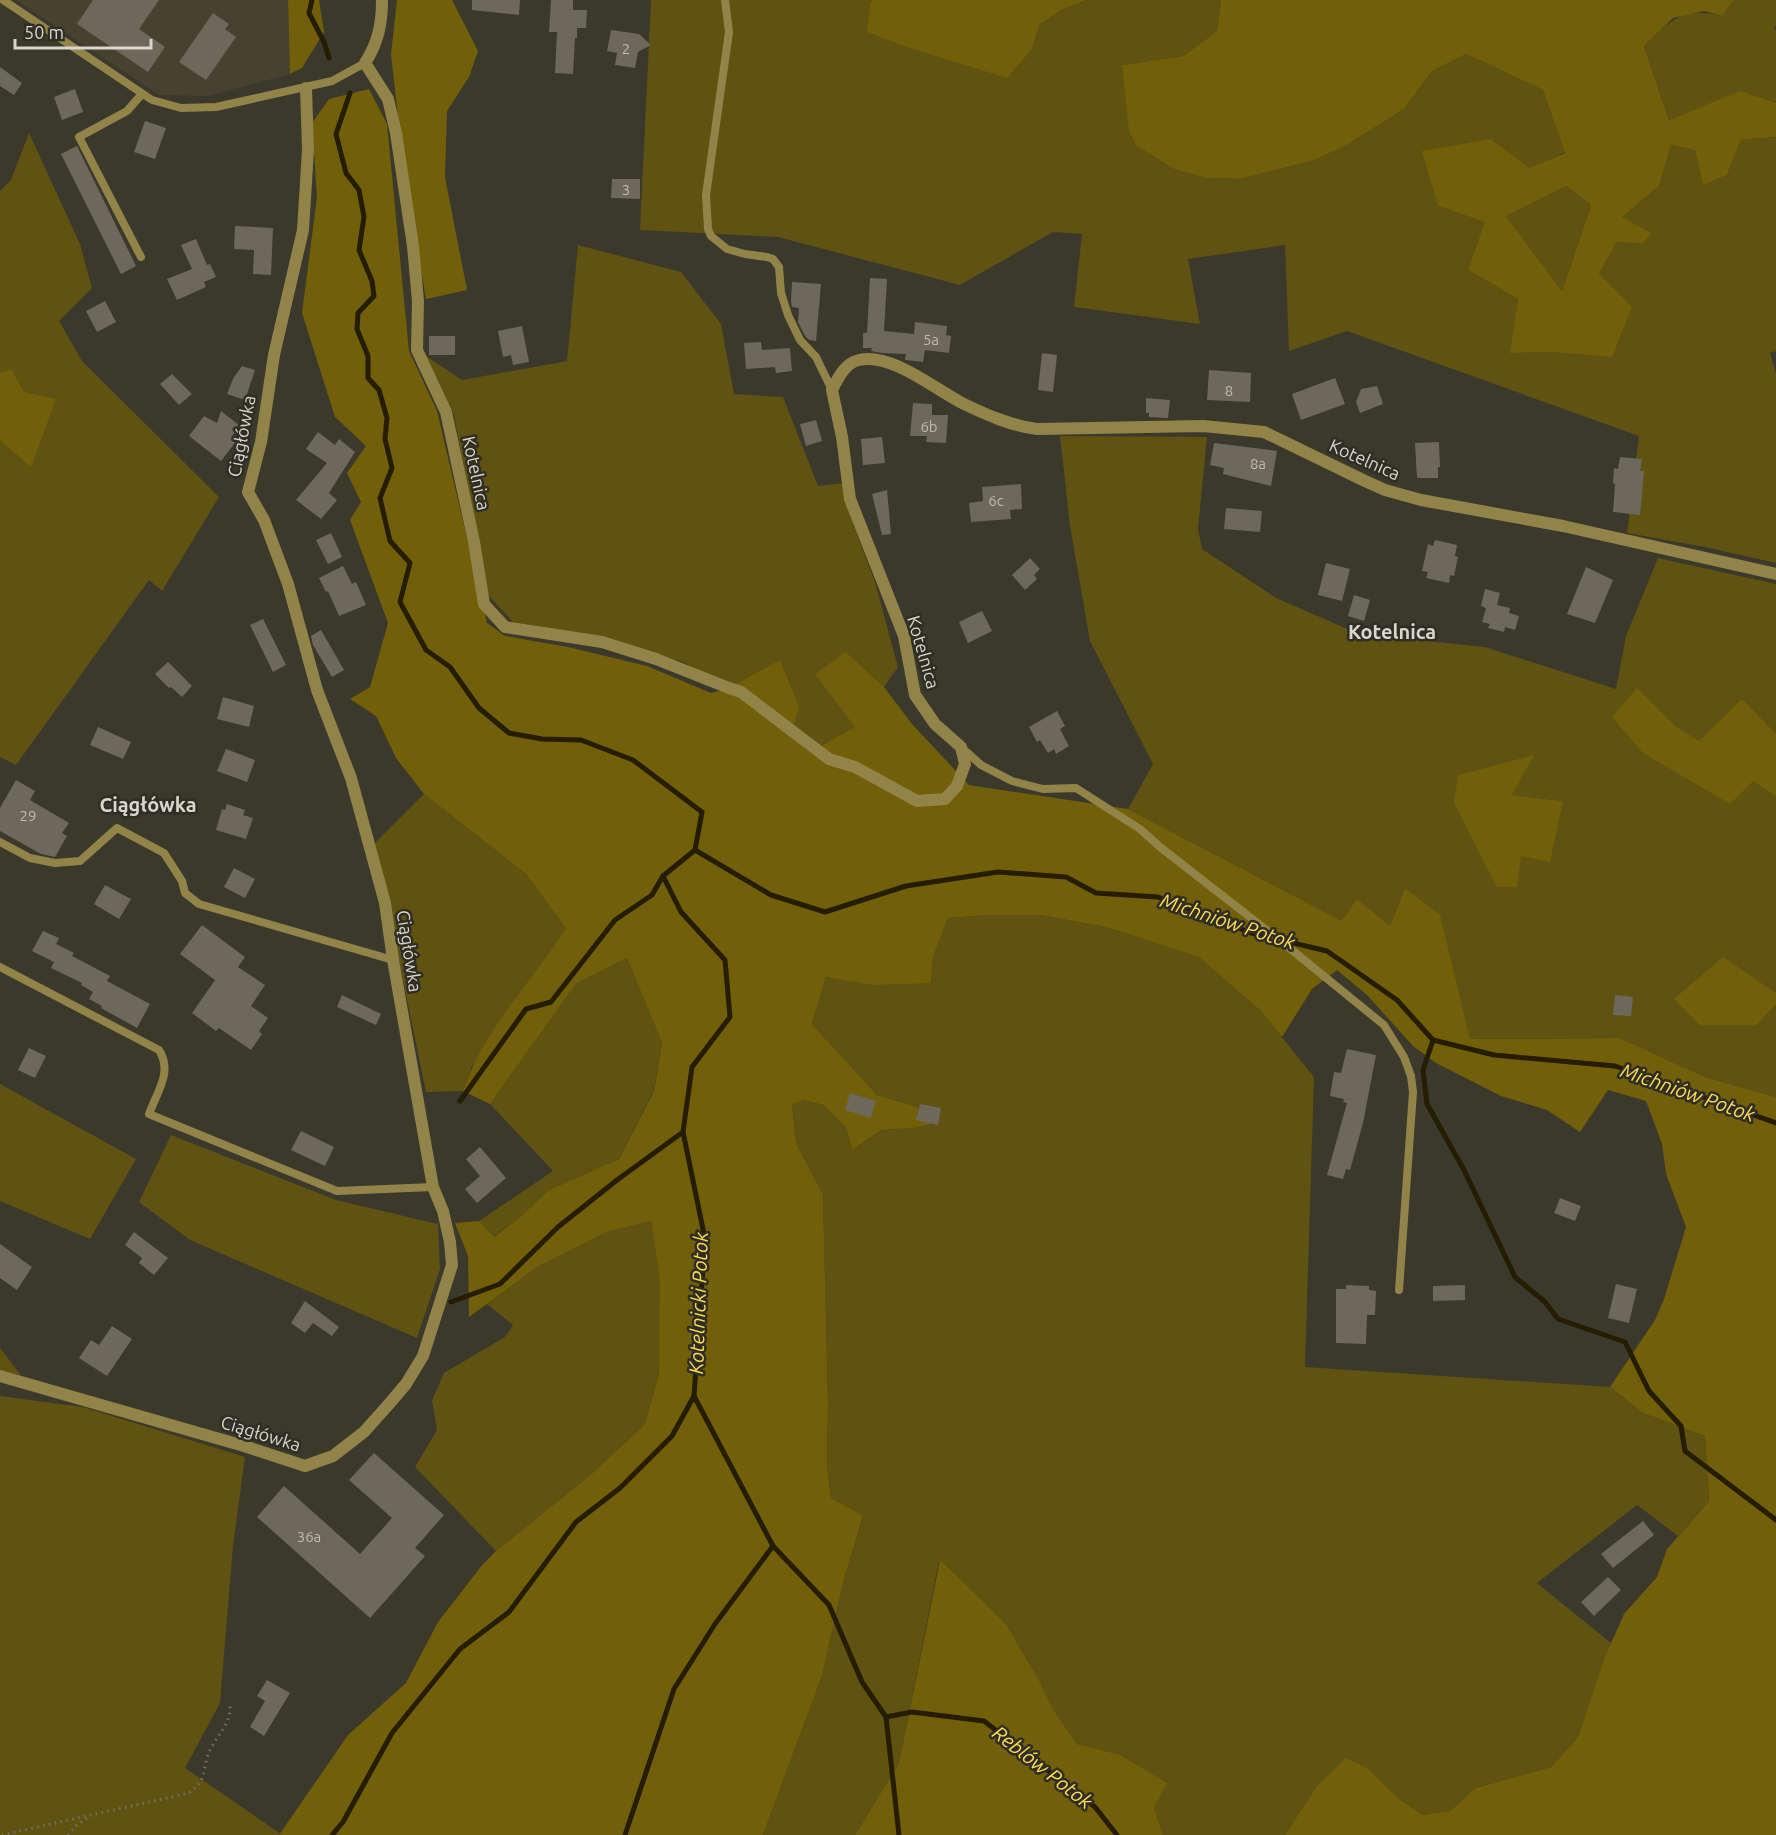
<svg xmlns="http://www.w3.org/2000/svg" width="1776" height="1835" font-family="Ubuntu,sans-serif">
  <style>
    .built { fill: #464230 }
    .green { fill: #605211; fill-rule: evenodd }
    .forest { fill: #715f09; fill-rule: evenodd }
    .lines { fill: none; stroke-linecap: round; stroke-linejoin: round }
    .stream { stroke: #241d00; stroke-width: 5 }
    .building { fill: #6c695c }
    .path { stroke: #747167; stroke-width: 3; stroke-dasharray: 1.5 4.5; stroke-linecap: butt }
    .service { stroke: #928448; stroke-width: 8 }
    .minor { stroke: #928448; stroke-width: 12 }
    .labels { text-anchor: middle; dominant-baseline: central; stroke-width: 5; stroke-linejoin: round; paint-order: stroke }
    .number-label { font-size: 15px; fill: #bdbbb2 }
    .street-label { font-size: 18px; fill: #d8d6cf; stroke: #302e22 }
    .neighbourhood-label { font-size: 20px; font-weight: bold; fill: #d8d6cf; stroke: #302e22 }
    .water-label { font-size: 20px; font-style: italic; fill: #fadc57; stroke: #302e22 }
  </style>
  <rect width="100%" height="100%" fill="#3b382c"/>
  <polygon class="built" points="16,0 288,0 290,74 208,96 159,95"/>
  <g class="green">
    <polygon points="651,0 872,0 870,3 868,32 900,45 948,59 1032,49 1040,24 1062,10 1086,0 1221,0 1217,31 1183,56 1122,65 1174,169 1206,178 1240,179 1315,160 1347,145 1404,109 1432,71 1466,54 1543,90 1565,152 1529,169 1491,139 1438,206 1486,222 1468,270 1518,299 1511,353 1555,352 1617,242 1642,244 1650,234 1622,217 1659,186 1671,145 1695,150 1703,184 1727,175 1741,140 1776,137 1776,351 1770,353 1776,374 1776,563 1705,547 1627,533 1639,436 1347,331 1289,351 1285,245 1188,259 1200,324 1074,307 1082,234 1053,232 960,285 778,237 640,230"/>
    <path d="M1734 0H1776V25L1774 28 1776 30V103L1740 92 1669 120 1644 46C1671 20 1682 6 1722 16Z"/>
    <polygon points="29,133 80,244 92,288 59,321 82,361 219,497 162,591 149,580 16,765 0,757 0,191 11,180"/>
    <polygon points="1566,186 1591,205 1562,291 1506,216"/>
    <polygon points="578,245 681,272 721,324 734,394 783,397 818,486 843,483 848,510 875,582 898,667 884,687 846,653 855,728 821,746 729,688 683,662 603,638 513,622 488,595 454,415 426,356 462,380 567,361"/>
    <path d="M1060 436 1207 437 1198 529 1202 549 1276 598 1359 634 1485 647 1616 689 1626 636 1658 558 1776 584V1097L1705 1077 1620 1038 1470 1039 1458 995 1405 888 1390 927 1342 921 1128 809 1153 764 1090 641 1070 526ZM1533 756 1512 795 1563 801 1521 856 1458 775Z"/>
    <polygon points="424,794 526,874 567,928 471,1068 463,1091 426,1092 375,843"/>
    <polygon points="988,915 1040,915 1106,927 1200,957 1260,1010 1314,1077 1305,1367 1610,1387 1643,1413 1705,1436 1709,1501 1678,1536 1637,1505 1537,1583 1611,1643 1578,1737 1551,1767 1475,1788 1450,1811 1423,1815 1398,1798 1369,1769 1316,1787 1285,1835 1163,1835 1154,1807 1120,1756 1077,1744 1053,1709 1038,1678 1006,1624 939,1561 899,1763 855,1835 763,1835 822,1676 843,1583 863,1517 831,1498 827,1465 828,1403 823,1194 796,1143 792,1103 803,1100 823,1105 846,1127 852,1150 881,1130 913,1128 933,1124 917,1107 877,1095 812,1024 826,977 931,983 933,957 948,918"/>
    <polygon points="627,958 662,1043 654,1090 619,1159 549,1190 519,1218 493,1237 479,1221 553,1171 490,1104 576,984"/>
    <polygon points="0,1084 136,1159 90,1239 0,1201"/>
    <polygon points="171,1135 336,1200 438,1224 440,1269 417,1338 190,1240 139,1202"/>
    <polygon points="651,1221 661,1279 659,1373 645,1424 593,1474 496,1551 415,1467 437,1430 432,1400 444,1373 505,1337 513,1325 487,1304 536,1268 607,1232"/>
    <polygon points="0,1348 21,1375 0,1371"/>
    <polygon points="0,1396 83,1407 245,1457 233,1546 220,1703 185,1768 281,1834 279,1835 0,1835"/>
  </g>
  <g class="forest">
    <polygon points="288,0 319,0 324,32 302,68 290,74"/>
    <polygon points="397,0 452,0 478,51 469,77 447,111 445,177 467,290 426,299 403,162 391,54"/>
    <polygon points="872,0 1086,0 1062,10 1040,24 1032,49 1007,78 900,45 867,32 870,3"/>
    <path d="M1221 0H1734L1722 16 1704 11 1673 18 1644 46 1669 120 1740 91 1776 103V137L1741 140 1727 175 1703 185 1695 150 1671 145 1659 186 1622 217 1651 233 1643 244 1617 242 1599 274 1632 307 1612 357 1555 352 1510 353 1518 299 1468 270 1485 222 1438 206 1422 151 1491 139 1529 168 1565 153 1543 90 1466 54 1432 71 1404 109 1347 145 1315 160 1240 179 1206 178 1174 169 1136 145 1129 131 1122 65 1183 56 1217 31ZM1566 186 1591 205 1562 291 1506 216Z"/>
    <path d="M369 89 387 124 409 351 437 411 487 623 505 636 568 647 647 666 711 693 729 688 780 660 799 707 791 733 821 746 855 727 815 674 846 652 884 687 912 724 969 785 1128 809 1342 921 1357 899 1390 926 1405 888 1440 915 1470 1039 1620 1038 1705 1077 1776 1097V1835H1285L1316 1787 1346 1758 1369 1769 1398 1798 1423 1815 1450 1811 1475 1788 1551 1767 1578 1737 1605 1657 1624 1614 1657 1577 1667 1549 1709 1501 1705 1436 1643 1413 1610 1387 1655 1320 1664 1299 1686 1227 1666 1174 1662 1144 1646 1101 1608 1090 1580 1132 1547 1110 1501 1096 1436 1063 1413 1046 1368 996 1337 970 1312 989 1282 1037 1260 1010 1199 957 1106 927 1040 915H988L948 918 933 957 931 983 873 985 826 977 812 1024 877 1095 917 1107 933 1124 913 1128 881 1130 852 1150 846 1127 823 1105 803 1100 792 1104 796 1143 823 1194 828 1403 827 1465 831 1498 863 1516 843 1583 822 1676 763 1835H279L348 1735 406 1683 438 1622 483 1564 496 1551 592 1474 645 1424 659 1373 660 1279 651 1221 607 1232 536 1268 469 1317 468 1256 455 1223 479 1221 494 1237 519 1218 549 1190 619 1159 654 1091 662 1043 627 958 576 984 490 1104 463 1091C483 1030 532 982 566 928L526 874 424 794 396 758 376 716 350 699 370 687 388 623 350 520 361 502 347 473 366 446 335 417 302 313 317 197 312 123 329 99Z"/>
    <polygon points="11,369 24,392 56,399 31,467 0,440 0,373"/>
    <polygon points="1637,688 1675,726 1699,741 1742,699 1776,734 1776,796 1753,781 1730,804 1643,753 1612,717"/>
    <polygon points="1534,755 1512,795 1563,801 1550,862 1521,856 1517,887 1497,887 1454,803 1458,775"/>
    <polygon points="1723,957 1776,993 1776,1004 1756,1025 1700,1025 1674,999"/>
    <polygon points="940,1560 1006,1624 1038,1678 1053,1709 1077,1744 1120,1755 1167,1783 1154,1807 1163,1835 855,1835 899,1763"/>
  </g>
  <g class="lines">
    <g class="stream">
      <polyline points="312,0 309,13 324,42 329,58"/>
      <polyline points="350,93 336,134 346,173 359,190 364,217 359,250 372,281 374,296 358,313 357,329 368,356 368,378 379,390 387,418 385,439 392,468 380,498 390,541 410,563 400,602 426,650 450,667 479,708 509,733 542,739 581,740 633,760 702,812 695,850 663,876 681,912 725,960 730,1017 692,1067 683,1132 705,1239 694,1396 773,1546 829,1605 862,1682 886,1717 899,1835"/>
      <polyline points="695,850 771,895 825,912 906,886 998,872 1066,877 1096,893 1158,897 1251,933 1327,951 1397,1000 1433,1040 1494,1055 1615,1066 1776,1123"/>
      <polyline points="1433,1040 1423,1070 1427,1104 1464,1170 1515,1277 1545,1302 1558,1319 1625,1342 1649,1391 1681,1426 1685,1451 1776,1520"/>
      <polyline points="460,1101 526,1009 551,1002 615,920 652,895 663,876"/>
      <polyline points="451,1302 500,1284 558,1227 617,1180 683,1132"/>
      <polyline points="886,1717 912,1712 984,1721 1095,1807 1117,1835"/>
      <polyline points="332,1835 343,1822 392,1733 460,1649 509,1612 576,1522 620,1488 672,1436 694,1396"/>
      <polyline points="625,1835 674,1689 715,1624 773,1546"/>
    </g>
  </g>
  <g class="building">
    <polygon points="93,0 159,0 139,29 165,47 148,72 77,24"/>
    <polygon points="472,0 520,0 519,15 472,10"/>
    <polygon points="551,0 573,0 573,10 587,10 586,28 577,28 577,38 575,38 573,74 555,73 557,32 549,32"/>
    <polygon points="213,13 229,24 225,29 236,37 206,80 179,62"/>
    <polygon points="611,30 639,34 651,45 638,52 635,68 615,65 617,53 607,51"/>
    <polygon points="0,67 22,83 14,95 0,86"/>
    <polygon points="75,89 83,112 62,120 54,97"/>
    <polygon points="145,121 166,128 155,159 134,152"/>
    <polygon points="77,146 136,266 121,274 61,154"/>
    <polygon points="612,179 640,179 640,199 611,198"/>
    <polygon points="235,226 273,228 271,275 253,274 254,250 234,249"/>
    <polygon points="196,239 207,265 210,264 216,277 204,282 206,287 177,300 167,279 192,269 181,245"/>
    <polygon points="870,278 887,279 884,331 914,334 915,322 947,326 946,335 951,336 949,353 925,350 923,362 905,360 906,354 882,353 871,351 872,348 863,348 863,333 867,333"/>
    <polygon points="792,282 821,284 816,341 809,340 805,336 798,322 799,308 792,307 791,302"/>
    <polygon points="105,301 116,322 97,332 86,311"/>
    <polygon points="522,326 529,362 513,365 511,355 503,357 498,331"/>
    <rect x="429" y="336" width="26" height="19"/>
    <polygon points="761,342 762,350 790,348 792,371 776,373 775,367 746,369 744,343"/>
    <polygon points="1042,353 1057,355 1053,392 1038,390"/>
    <polygon points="242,366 255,370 245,400 227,394 234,377"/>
    <polygon points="1209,370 1251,373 1250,402 1207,400"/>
    <polygon points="172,374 192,394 179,405 160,384"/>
    <polygon points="1335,378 1345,404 1301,420 1292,394"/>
    <polygon points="1377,386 1383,404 1360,413 1356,402 1361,389"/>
    <polygon points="1146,398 1170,400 1168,418 1149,417 1149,413 1146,413"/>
    <polygon points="913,403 932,404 932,415 948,415 946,443 926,442 927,436 910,436"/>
    <polygon points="221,411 240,426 232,436 237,440 221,461 189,436 204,416 217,423"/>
    <polygon points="816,420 822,441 806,446 800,424"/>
    <polygon points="318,432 335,445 339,439 355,452 329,493 337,500 321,519 296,500 327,463 306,449"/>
    <polygon points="882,437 885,463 863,465 861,439"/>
    <polygon points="1439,442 1440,467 1438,467 1438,478 1417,478 1415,443"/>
    <polygon points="1214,443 1277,451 1271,486 1223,474 1224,468 1210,465"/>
    <polygon points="1620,457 1642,459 1640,471 1644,471 1640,515 1613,512 1615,484 1613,483 1614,468 1618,469"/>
    <polygon points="1021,484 1022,509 1010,510 1011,519 971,522 969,503 983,501 982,487"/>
    <polygon points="887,490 891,534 882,535 872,494"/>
    <polygon points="1226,508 1262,511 1260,532 1224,529"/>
    <polygon points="331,533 342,557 328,564 316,540"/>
    <polygon points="1435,540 1457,545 1455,556 1458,557 1454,576 1450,575 1449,583 1426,578 1428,572 1422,571 1428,544 1433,546"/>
    <polygon points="1030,558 1040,569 1034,575 1037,579 1025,590 1012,575"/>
    <polygon points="1326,563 1350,569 1342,601 1318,595"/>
    <polygon points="343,566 352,584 356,582 366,605 339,616 328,591 326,592 319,578"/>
    <polygon points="1586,567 1613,580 1595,623 1567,614"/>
    <polygon points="1485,589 1500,593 1497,605 1510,608 1509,613 1519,616 1515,630 1505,627 1504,632 1488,628 1490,624 1482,622 1486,608 1481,606"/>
    <polygon points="1354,595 1370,600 1364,621 1348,616"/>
    <polygon points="982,611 992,631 968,643 959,622"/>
    <polygon points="263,619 286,665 273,672 250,625"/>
    <polygon points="321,630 344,670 332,677 313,645 311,636"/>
    <polygon points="168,662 192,686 182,697 171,687 169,688 155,674"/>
    <polygon points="223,697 254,706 249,727 217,719"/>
    <polygon points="1057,711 1065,726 1060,729 1069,746 1056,754 1054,749 1048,753 1040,740 1037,742 1029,727"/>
    <polygon points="98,727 131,742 123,759 90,745"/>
    <polygon points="226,749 255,760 247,782 217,771"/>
    <polygon points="16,780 35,791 30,800 69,823 62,833 67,836 55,857 41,854 0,831 0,808"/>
    <polygon points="227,804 245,810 243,815 253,818 246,839 216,830 222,809 225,810"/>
    <polygon points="234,868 255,879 245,898 224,887"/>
    <polygon points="105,885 131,899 119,919 94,904"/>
    <polygon points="202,925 245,957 238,967 265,985 251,1006 268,1018 259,1031 262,1034 251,1050 219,1028 216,1031 192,1013 215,980 180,954"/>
    <polygon points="43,931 59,938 56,944 74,953 72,956 110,976 107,981 150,1004 137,1028 101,1008 102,1006 89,999 93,992 81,985 82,983 51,968 54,962 32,951"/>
    <polygon points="342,995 381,1014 376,1025 337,1007"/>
    <polygon points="1615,995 1633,997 1631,1016 1613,1015"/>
    <polygon points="29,1048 46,1056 35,1078 18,1070"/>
    <polygon points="1347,1049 1376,1055 1363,1123 1350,1170 1346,1169 1343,1179 1327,1175 1347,1103 1343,1102 1344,1099 1330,1096 1334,1072 1341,1073"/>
    <polygon points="850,1093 876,1101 871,1118 845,1110"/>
    <polygon points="920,1104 941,1108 938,1125 916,1120"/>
    <polygon points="301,1131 334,1147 325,1166 291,1150"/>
    <polygon points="480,1147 506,1178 477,1203 465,1189 480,1176 466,1159"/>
    <polygon points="1560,1198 1581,1206 1575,1221 1554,1213"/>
    <polygon points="134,1232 168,1258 154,1275 139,1263 142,1258 125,1245"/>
    <polygon points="0,1244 32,1267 17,1290 0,1278"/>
    <polygon points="1616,1284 1637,1289 1629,1323 1608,1318"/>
    <polygon points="1346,1285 1369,1286 1369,1290 1376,1291 1375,1315 1367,1315 1366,1344 1336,1343 1336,1289 1346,1289"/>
    <polygon points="1465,1285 1465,1300 1433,1301 1433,1286"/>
    <polygon points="305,1301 339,1327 332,1336 313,1323 305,1333 291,1323"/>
    <polygon points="112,1326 132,1339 107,1376 79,1358 91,1340 99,1345"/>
    <polygon points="374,1453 444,1515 415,1548 425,1556 370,1618 257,1517 284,1486 360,1554 392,1518 349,1480"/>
    <polygon points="1643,1521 1654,1535 1613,1568 1601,1554"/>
    <polygon points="1608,1577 1621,1590 1594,1616 1581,1602"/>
    <polygon points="267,1680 290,1693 264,1736 250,1727 265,1701 257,1696"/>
  </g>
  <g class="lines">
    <g class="path">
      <path d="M2 1835 189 1793C210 1778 201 1766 211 1748 219 1733 231 1723 230 1706"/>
      <polyline points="68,1835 77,1825 91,1816"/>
    </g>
    <g class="service">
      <polyline points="3,0 152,100 181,108 216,107 332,81 365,63"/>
      <polyline points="725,0 729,32 706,195 708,229 711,236 727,249 745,254 767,257 773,259 779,267 781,293 788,315 800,340 816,357 832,390"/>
      <polyline points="141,257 79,137 127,111 142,94"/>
      <polyline points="961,747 981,765 1012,781 1043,789 1076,788 1140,829 1160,847 1282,942 1384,1025 1404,1057 1411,1076 1413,1092 1399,1290"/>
      <polyline points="0,842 30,858 55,863 80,861 117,828 164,853 182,881 185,893 199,904 393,960"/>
      <path d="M0 967 159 1050C173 1072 157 1092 149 1114L337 1191 433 1187"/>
    </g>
    <g class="minor">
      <path d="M382 0C382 24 378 43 365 63L388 99 396 133 413 246 418 301 417 350 446 412 474 542 484 604 505 627 602 642 656 659 729 688 741 692 829 759 855 767 917 801 945 799 957 786 965 764 961 747 935 724 915 695 904 636 850 499 842 437 832 390C838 378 845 363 859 360 891 352 936 390 964 404 987 415 1012 426 1037 429L1203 426 1264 432 1365 481 1385 490 1421 500 1563 526 1776 574"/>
      <polyline points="0,1376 244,1446 305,1466 333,1456 364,1432 389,1404 406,1384 423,1356 452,1265 450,1242 443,1211 433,1187 393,960 385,903 351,778 317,690 288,584 264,520 248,492 261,442 274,355 303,230 308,150 306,88"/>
    </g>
  </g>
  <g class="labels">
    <g class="number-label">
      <text x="626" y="48">2</text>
      <text x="626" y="189">3</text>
      <text x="931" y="339">5a</text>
      <text x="1229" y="390">8</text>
      <text x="929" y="426">6b</text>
      <text x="1258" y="463">8a</text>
      <text x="996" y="500">6c</text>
      <text x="28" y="815">29</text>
      <text x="309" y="1536">36a</text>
    </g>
    <g class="street-label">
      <text transform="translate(241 436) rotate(-79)">Ciągłówka</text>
      <text transform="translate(1365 459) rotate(24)">Kotelnica</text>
      <text transform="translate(477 473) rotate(78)">Kotelnica</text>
      <text transform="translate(924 652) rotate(74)">Kotelnica</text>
      <text transform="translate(410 951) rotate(81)">Ciągłówka</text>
      <text transform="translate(261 1433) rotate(17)">Ciągłówka</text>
    </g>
    <g class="neighbourhood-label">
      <text x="1392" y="631">Kotelnica</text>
      <text x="148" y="804">Ciągłówka</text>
    </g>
    <g class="water-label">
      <text transform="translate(1228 921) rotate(18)">Michniów Potok</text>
      <text transform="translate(1688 1092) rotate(19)">Michniów Potok</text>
      <text transform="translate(698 1303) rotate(-88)">Kotelnicki Potok</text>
      <text transform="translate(1043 1767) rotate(38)">Reblów Potok</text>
    </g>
  </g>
  <path d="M15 39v9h136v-9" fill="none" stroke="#d8d6cf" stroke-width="3"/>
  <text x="24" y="39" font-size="18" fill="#d8d6cf" stroke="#302e22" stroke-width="4.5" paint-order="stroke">50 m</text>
</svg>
